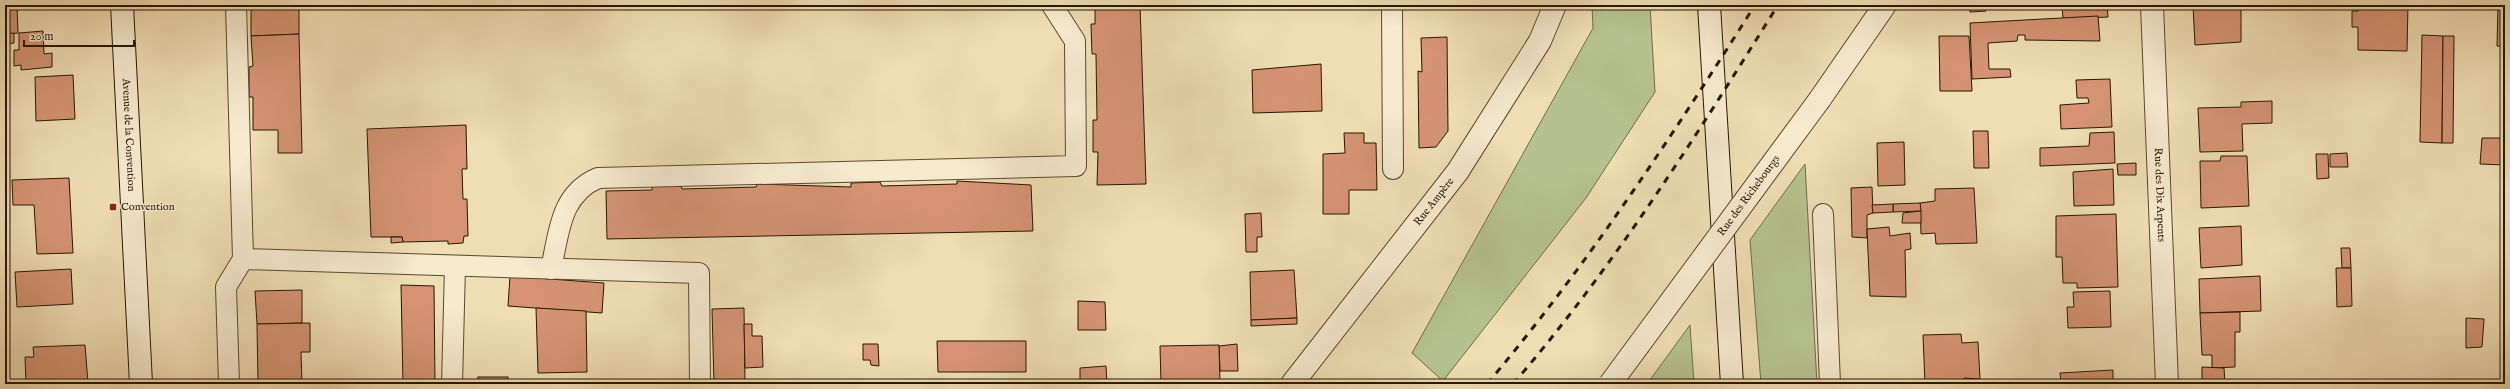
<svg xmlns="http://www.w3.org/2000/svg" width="2510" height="389" font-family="'IM FELL English',serif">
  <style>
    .green { fill: #b5c28f; stroke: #6e6c49 }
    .building { fill: #d59373; stroke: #281703 }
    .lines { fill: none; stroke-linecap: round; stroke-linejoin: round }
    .lane-casing { stroke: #5a482f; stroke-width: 22 }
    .street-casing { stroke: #5a482f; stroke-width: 24 }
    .secondary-casing { stroke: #281703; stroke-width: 24 }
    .lane { stroke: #f5e9ce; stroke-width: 20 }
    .street { stroke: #f5e9ce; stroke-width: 22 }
    .secondary { stroke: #f5e9ce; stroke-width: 22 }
    .rail { stroke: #281703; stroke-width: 3; stroke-dasharray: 7 7; stroke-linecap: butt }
    .street-bridge-casing { stroke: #5a482f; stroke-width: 24; stroke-linecap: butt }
    .street-bridge { stroke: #f5e9ce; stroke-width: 22 }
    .poi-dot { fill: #8f2418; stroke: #f5e9ce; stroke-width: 1.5 }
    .labels { text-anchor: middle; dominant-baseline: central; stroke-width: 3; stroke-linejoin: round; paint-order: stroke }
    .street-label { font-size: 11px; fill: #281703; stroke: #f5e9ce }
    .poi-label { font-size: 11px; fill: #281703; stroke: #f5e9ce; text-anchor: start }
  </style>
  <rect width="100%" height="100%" fill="#efddb3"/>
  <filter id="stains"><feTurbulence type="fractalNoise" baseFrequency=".005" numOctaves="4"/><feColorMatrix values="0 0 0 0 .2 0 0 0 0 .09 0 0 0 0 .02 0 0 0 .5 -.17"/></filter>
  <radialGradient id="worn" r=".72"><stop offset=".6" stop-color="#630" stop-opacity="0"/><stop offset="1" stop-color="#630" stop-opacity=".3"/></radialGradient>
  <g class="green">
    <polygon points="1592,5 1650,5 1655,92 1586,198 1443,381 1412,353 1593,28"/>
    <polygon points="1805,164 1817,384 1761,384 1750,240"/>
    <polygon points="1690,325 1694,384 1647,384"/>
  </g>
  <g class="building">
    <polygon points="251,5 299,5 299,34 251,36"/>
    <polygon points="1095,5 1140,5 1146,184 1097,185 1098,152 1093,152 1093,120 1097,120 1096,54 1092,54 1091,24 1095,24"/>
    <polygon points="1969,5 1985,5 1986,11 1970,12"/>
    <polygon points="2062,5 2107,5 2108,17 2063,19"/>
    <polygon points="2193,5 2255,5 2255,6 2241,8 2241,42 2195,45"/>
    <polygon points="2358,5 2408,5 2407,51 2358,50 2358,27 2352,27 2352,11 2358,11"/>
    <polygon points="2498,5 2505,5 2505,47 2497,46"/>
    <polygon points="17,7 18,33 5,34 5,8"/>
    <polygon points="2098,16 2100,41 2025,40 2025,35 2018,35 2017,41 1988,43 1989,69 2010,69 2011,77 1972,79 1970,23"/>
    <polygon points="43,31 44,54 52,53 52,67 21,70 21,65 14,66 14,50 19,50 19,33"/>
    <polygon points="14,33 14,43 5,44 5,34"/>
    <polygon points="299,34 302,153 278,153 278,130 253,130 253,97 249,97 249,67 253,66 251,36"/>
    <polygon points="2422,35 2443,36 2442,143 2420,142"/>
    <polygon points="1939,36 1969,36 1972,91 1940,91"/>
    <polygon points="2443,36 2454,36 2453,143 2442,143"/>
    <polygon points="1447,37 1448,131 1436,147 1419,148 1418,71 1422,72 1421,38"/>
    <polygon points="1321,64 1322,111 1253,113 1252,70"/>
    <polygon points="73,75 75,119 36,121 35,77"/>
    <polygon points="2110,79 2112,127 2061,129 2060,105 2089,103 2088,98 2077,98 2076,80"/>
    <polygon points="2272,101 2272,123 2242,124 2243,151 2200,152 2198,108 2241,107 2241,102"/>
    <polygon points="466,125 467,169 462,169 463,199 467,199 468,236 464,236 463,243 448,244 448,241 403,242 402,237 371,237 367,129"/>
    <polygon points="1973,131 1988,131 1989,168 1974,168"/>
    <polygon points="2114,132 2115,163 2040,166 2040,148 2089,146 2090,133"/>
    <polygon points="1344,133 1364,133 1364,143 1376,143 1377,190 1349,190 1349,214 1323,214 1323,154 1345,153"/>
    <polygon points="2482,138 2505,138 2505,165 2480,164"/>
    <polygon points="1904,142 1905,185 1878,186 1877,143"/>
    <polygon points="2347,153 2348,167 2330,167 2330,154"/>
    <polygon points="2316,154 2328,154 2329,178 2317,179"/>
    <polygon points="2221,156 2247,156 2249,206 2201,208 2200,161 2220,161"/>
    <polygon points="2136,163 2136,175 2118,175 2117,164"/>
    <polygon points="2113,169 2114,205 2074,206 2073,172"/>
    <polygon points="69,178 73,253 37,254 34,205 13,205 12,180"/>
    <polygon points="957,181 1031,185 1033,231 607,239 606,191 652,190 652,186 681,186 682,189 756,187 757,184 851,187 851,183 880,182 882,186 957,184"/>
    <polygon points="1872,187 1873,213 1867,215 1867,238 1852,237 1851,188"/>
    <polygon points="1974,188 1977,243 1936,244 1935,233 1921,234 1920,203 1935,201 1935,189"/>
    <polygon points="1920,203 1921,211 1893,212 1893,204"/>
    <polygon points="1893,204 1893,212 1873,213 1872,205"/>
    <polygon points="1921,211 1921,223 1902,223 1903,213"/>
    <polygon points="1261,213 1262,237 1257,237 1257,252 1246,252 1245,214"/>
    <polygon points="2116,214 2118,287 2077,288 2077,283 2063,283 2062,257 2056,257 2056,216"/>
    <polygon points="2241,226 2242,265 2201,268 2199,228"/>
    <polygon points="1889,227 1890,236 1910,233 1911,249 1905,250 1906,297 1870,296 1867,229"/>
    <polygon points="391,237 402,237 403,242 391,243"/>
    <polygon points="2341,248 2350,248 2351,268 2342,268"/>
    <polygon points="2336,268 2351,268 2352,306 2337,307"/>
    <polygon points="71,269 73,304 17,307 15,272"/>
    <polygon points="1294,270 1297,318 1251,320 1250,272"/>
    <polygon points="510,276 604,283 602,313 508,306"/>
    <polygon points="2260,276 2261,311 2200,313 2199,279"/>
    <polygon points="401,285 434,286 435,384 403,384"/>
    <polygon points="302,290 302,323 257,324 255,291"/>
    <polygon points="2110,291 2111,327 2068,328 2067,307 2074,307 2073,292"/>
    <polygon points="1078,301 1105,302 1106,330 1078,330"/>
    <polygon points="536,308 586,311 587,372 538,373"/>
    <polygon points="744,308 745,384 714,384 712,309"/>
    <polygon points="2240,312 2240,332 2235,332 2235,367 2212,368 2212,355 2202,355 2200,313"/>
    <polygon points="1297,318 1297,324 1251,326 1251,320"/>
    <polygon points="2466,318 2484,319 2482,347 2466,348"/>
    <polygon points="310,323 310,352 301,352 302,384 258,384 257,324"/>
    <polygon points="744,324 752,324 752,336 762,336 763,367 745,368"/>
    <polygon points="1961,334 1962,343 1978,342 1980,379 1964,378 1964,384 1925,384 1923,335"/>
    <polygon points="937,341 1026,341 1026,372 938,372"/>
    <polygon points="863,344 878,344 879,366 871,365 870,360 863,360"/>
    <polygon points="1237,344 1238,371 1220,371 1219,346"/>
    <polygon points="85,345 88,383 26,384 25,357 34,357 33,347"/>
    <polygon points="1219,345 1220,384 1161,384 1160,346"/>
    <polygon points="1106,366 1107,384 1080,384 1080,368"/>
    <polygon points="2202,367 2224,368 2225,384 2202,384"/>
    <polygon points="2113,370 2113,384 2061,384 2060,373"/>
    <rect x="478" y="377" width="30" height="7"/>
  </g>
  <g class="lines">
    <g class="lane-casing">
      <g id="lane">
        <polyline points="1392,5 1393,169"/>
        <polyline points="1823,214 1830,384"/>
        <polyline points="243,259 699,273 700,384"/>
        <path d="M551 269C559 233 560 194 598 178L1076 166 1075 41 1052 5"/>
        <polyline points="229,384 226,287 243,259 236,5"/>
        <polyline points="452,384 455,266"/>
      </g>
    </g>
    <g class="street-casing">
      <g id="street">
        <path id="s1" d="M2152 5 2167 384"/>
        <polyline points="1820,99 1885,5"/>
        <path id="s2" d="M1292 384 1458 171 1540 41 1555 5"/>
      </g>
    </g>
    <g class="secondary-casing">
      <g id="secondary">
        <path id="s3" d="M122 5 141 384"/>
        <polyline points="1709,5 1732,384"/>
      </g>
    </g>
    <use href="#lane" class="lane"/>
    <use href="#street" class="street"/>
    <use href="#secondary" class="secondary"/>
    <g class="rail">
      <path d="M1487 384C1587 266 1672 136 1755 5"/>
      <path d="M1513 384C1614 267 1696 136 1778 5"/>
    </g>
    <g class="street-bridge-casing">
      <g id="street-bridge">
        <path id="s4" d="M1610 384 1820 99"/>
      </g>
    </g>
    <use href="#street-bridge" class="street-bridge"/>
  </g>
  <rect class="poi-dot" x="109" y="203" width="8" height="8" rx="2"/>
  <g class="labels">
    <g class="street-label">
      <text stroke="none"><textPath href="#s3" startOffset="130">Avenue de la Convention</textPath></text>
      <text stroke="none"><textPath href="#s1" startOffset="190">Rue des Dix Arpents</textPath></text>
      <text stroke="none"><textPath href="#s4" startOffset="234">Rue des Richebourgs</textPath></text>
      <text stroke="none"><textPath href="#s2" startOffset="231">Rue Ampère</textPath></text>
    </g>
    <g class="poi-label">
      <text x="121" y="207">Convention</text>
    </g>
  </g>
  <rect width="2510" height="389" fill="none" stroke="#efddb3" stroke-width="20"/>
  <rect x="6" y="6" width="2498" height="377" fill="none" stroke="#281703" stroke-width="2"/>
  <rect x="10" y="10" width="2490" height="369" fill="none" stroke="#281703"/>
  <path d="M24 40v6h110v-6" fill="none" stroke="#281703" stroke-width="2"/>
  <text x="30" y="40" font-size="12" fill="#281703" stroke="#f5e9ce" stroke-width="3" paint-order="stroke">20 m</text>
  <rect width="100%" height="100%" filter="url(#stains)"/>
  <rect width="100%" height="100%" fill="url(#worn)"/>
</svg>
